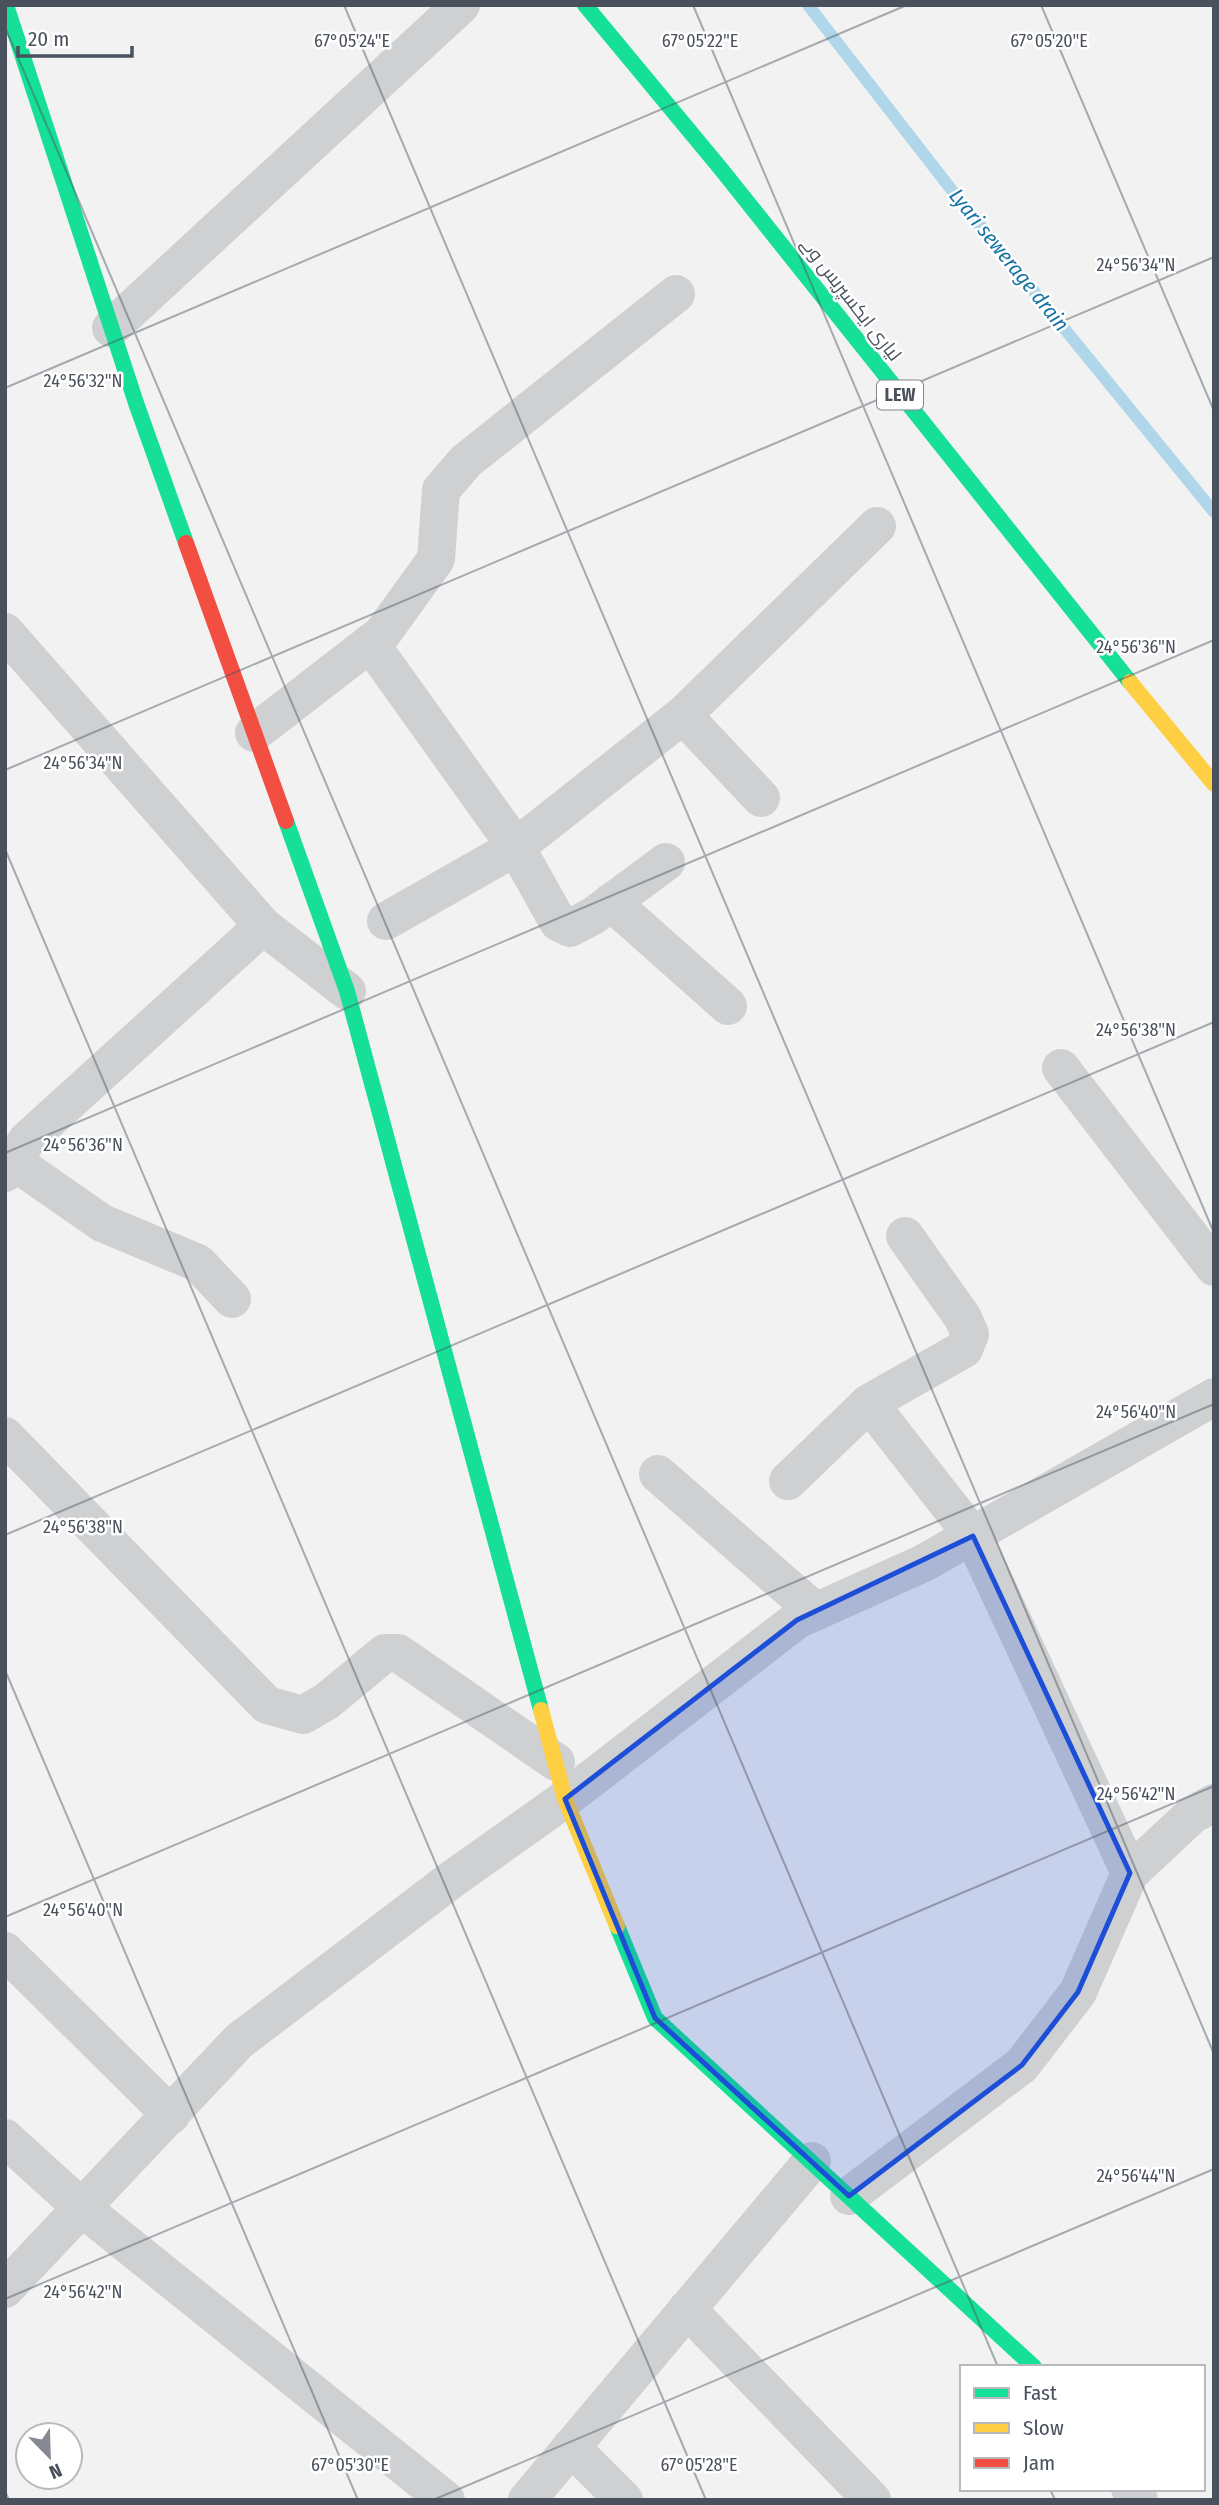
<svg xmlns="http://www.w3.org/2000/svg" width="1219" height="2505" font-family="'Fira Sans Condensed',Cairo,sans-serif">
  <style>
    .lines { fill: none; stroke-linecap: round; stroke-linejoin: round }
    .stream { stroke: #b0d6ea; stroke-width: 12 }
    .street { stroke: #ced0d2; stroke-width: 38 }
    .fast { stroke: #16e098; stroke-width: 16 }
    .slow { stroke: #ffcf43; stroke-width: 16 }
    .jam { stroke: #f24e42; stroke-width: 16 }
    .marked { fill: #1d4ed8; fill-opacity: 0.2; stroke: #1d4ed8; stroke-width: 5; stroke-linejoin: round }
    .ticks { fill: none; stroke: #4a515d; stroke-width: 2; stroke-opacity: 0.45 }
    .labels { text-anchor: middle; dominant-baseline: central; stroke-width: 5; stroke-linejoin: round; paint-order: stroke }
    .shield { fill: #fff; stroke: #80858e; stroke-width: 2 }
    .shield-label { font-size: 18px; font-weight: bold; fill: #4a515d }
    .street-label { font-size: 19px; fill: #4a515d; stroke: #fff }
    .water-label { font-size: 21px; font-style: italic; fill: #1674a4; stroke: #fff }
    .ticks-label { font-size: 18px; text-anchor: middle; fill: #4a515d; stroke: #fff; stroke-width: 5; stroke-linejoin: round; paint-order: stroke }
  </style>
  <rect width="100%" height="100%" fill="#f2f2f2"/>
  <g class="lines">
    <polyline class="stream" points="808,5 961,202 1214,512"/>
    <g class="street">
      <polyline points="111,328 461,5"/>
      <polyline points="5,632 263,926 347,991"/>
      <polyline points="370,643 516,847 558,922 570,928 593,916 666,862"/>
      <polyline points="683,715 761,798"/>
      <polyline points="254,733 382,634 436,559 441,490 466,461 676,294"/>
      <polyline points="611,902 728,1006"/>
      <polyline points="386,921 516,847 683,715 877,526"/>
      <polyline points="1061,1068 1214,1267"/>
      <polyline points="13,1161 102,1223 198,1263 232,1299"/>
      <polyline points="5,1173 27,1140 263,926"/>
      <polyline points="869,1403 973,1536 1130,1873"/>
      <polyline points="5,1436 267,1705 303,1715 327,1701 385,1653 398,1653 556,1762"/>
      <polyline points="658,1474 815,1611"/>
      <polyline points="788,1481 869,1403 964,1349 970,1334 963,1318 905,1236"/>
      <polyline points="5,1951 171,2115"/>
      <polyline points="5,2138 82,2208 446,2500"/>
      <polyline points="849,2196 1022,2065 1078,1992 1130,1873 1192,1815 1214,1803"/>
      <polyline points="5,2289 239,2041 451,1880 565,1799 797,1620 924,1563 1214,1397"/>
      <polyline points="687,2309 872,2500"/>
      <polyline points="571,2447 624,2500"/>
      <polyline points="1130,2489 1139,2500"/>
      <polyline points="527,2500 812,2161"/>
    </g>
    <g class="fast">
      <polyline points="6,5 136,403 186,543"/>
      <polyline points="585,5 721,169 1130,682"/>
      <polyline points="286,821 347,991 541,1710"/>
      <polyline points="617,1926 655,2018 1034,2367"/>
    </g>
    <g class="slow">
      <polyline points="1130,682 1214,784"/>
      <polyline points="541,1710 565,1799 617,1926"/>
    </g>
    <polyline class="jam" points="186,543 286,821"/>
  </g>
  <path class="marked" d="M973 1536 1130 1873 1078 1992 1022 2065 849 2196 655 2018 565 1799 797 1620Z"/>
  <path class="ticks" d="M344 5 1214 2054M693 5 1214 1233M1041 5 1214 411M5 6 7 5M5 27 998 2367M5 388 907 5M5 770 1214 257M5 849 706 2500M5 1153 1214 640M5 1535 1214 1022M5 1670 358 2500M5 1917 1214 1404M5 2299 1214 1786M1050 2489 1055 2500M5 2491 9 2500M433 2500 1214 2169"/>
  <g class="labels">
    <rect class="shield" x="877" y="380.5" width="46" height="29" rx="5"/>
    <g class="shield-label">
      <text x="900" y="395">LEW</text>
    </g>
    <g class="street-label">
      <text transform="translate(851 299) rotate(52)">لیاری ایکسپریس وے</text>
    </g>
    <g class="water-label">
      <text transform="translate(1009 260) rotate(51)">Lyari sewerage drain</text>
    </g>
  </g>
  <g class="ticks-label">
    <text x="352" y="47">67°05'24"E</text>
    <text x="700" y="47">67°05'22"E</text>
    <text x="1049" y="47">67°05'20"E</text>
    <text x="1136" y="271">24°56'34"N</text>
    <text x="83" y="387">24°56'32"N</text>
    <text x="1136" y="653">24°56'36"N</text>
    <text x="83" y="769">24°56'34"N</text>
    <text x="1136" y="1036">24°56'38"N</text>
    <text x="83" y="1151">24°56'36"N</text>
    <text x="1136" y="1418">24°56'40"N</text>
    <text x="83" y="1533">24°56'38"N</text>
    <text x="1136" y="1800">24°56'42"N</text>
    <text x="83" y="1916">24°56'40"N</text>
    <text x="1136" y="2182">24°56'44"N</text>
    <text x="83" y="2298">24°56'42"N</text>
    <text x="350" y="2471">67°05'30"E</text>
    <text x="699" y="2471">67°05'28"E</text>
  </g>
  <rect width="1219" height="2505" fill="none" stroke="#4a515d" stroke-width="14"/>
  <rect x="960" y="2365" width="245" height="126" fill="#ffffff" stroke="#b7b9be" stroke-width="2"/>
  <rect x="974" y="2388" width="35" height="10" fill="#16e098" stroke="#b7b9be" stroke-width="2"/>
  <text x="1023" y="2400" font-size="21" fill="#4a515d">Fast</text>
  <rect x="974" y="2423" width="35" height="10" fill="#ffcf43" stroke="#b7b9be" stroke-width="2"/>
  <text x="1023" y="2435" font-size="21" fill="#4a515d">Slow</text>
  <rect x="974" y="2458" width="35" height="10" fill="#f24e42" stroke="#b7b9be" stroke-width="2"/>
  <text x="1023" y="2470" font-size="21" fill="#4a515d">Jam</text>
  <g transform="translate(49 2456) rotate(157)"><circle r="33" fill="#ffffff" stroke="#b7b9be" stroke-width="2"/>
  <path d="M0-5L12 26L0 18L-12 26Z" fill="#858991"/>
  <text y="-10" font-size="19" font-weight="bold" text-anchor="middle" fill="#4a515d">N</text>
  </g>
  <path d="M18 46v10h114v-10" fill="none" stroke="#4a515d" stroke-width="3.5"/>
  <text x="28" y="46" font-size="21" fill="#4a515d" stroke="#ffffff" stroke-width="5" paint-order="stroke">20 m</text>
</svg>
